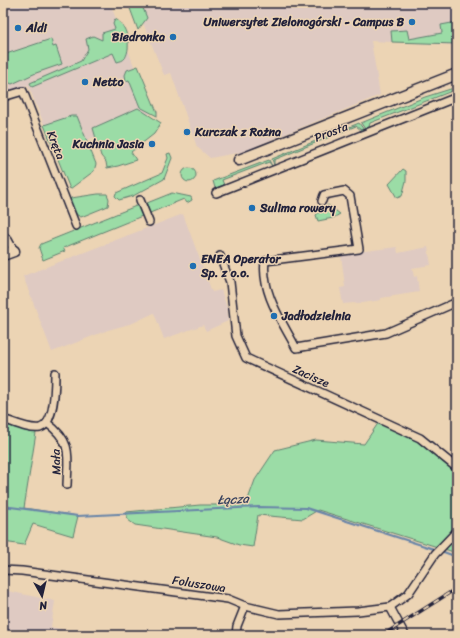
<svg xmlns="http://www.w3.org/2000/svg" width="460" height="638" font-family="Sriracha,sans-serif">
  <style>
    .built { fill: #dfcac2 }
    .green { fill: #9bdca6; stroke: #5e7f70 }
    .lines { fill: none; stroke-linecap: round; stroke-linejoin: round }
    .stream { stroke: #6884a8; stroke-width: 2 }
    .street-casing { stroke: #22223b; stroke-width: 10 }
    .secondary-casing { stroke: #22223b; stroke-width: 13 }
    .street { stroke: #ecd4b4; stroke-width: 7 }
    .secondary { stroke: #ecd4b4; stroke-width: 10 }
    .rail-casing { stroke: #22223b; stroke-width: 3.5 }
    .rail { stroke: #ecd4b4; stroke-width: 2; stroke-dasharray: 6; stroke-linecap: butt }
    .poi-dot { fill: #1f6fb2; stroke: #ecd4b4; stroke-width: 1.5 }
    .labels { text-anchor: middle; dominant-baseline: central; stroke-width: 3; stroke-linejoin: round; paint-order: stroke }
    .poi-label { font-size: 12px; font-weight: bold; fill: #22223b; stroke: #ecd4b4; text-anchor: start }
    .street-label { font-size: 12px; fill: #22223b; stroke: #ecd4b4 }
    .water-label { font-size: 13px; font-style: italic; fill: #39435f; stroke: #ecd4b4 }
  </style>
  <rect width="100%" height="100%" fill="#ecd4b4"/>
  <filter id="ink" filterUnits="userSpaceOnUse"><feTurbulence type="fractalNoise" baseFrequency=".025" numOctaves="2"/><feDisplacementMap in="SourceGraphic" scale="8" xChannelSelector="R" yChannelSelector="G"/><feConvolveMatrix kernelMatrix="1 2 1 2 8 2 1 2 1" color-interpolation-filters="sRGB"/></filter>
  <g filter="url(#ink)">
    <g class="built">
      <polygon points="3,3 110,3 152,113 56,153 28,85 3,93"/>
      <polygon points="135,3 457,3 457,45 371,41 380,95 242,152 210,158 197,147 171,73 164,75"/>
      <polygon points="183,214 212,292 221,290 227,308 228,321 206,331 203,325 164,339 154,313 133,323 108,330 52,352 23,276"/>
      <polygon points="397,247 398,253 428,247 431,265 412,268 414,277 417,276 419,292 381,298 381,300 357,304 354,303 343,304 340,288 345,287 341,254"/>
      <polygon points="3,590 55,601 51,627 88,635 3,635"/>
    </g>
    <g class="green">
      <polygon points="128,3 141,3 147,18 138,30"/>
      <path d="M115 19C127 24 132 47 125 58 123 61 120 61 117 62L113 53 32 87 30 83 81 61 88 49 86 39 93 36 102 40V33L115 29 113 24Z"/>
      <polygon points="457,22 457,44 392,42 391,31 407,30 409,39 442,33 441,25"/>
      <polygon points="51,39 53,47 56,46 62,64 36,73 12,84 3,80 3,55"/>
      <polygon points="138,66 157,112 157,116 140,107 129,80 126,81 125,75 127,70"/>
      <polygon points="457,87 457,89 370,123 369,127 365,129 361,123 425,97"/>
      <polygon points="138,108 161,123 154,134 131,152 136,160 118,166 107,168 106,162 101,156 93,128"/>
      <polygon points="71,116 77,116 96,164 94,171 70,189 44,125"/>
      <polygon points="359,123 364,130 361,130 356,126 274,160 274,165 272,159"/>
      <polygon points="170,153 172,158 164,179 133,196 119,200 115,196 116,193 162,173 168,158 167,154"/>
      <polygon points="269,160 272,166 269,162 222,180 224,185 215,188 213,181"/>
      <circle cx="189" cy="175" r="7"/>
      <polygon points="403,169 406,171 406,181 402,196 397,198 389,184"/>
      <polygon points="172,193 191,197 192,200 187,203 184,199 150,213 148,210 147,203"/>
      <polygon points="98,194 107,194 109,199 108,206 81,217 77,215 70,201 71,198"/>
      <polygon points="328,205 340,214 333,218 318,221 316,215"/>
      <polygon points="136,206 140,207 142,216 63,248 65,251 43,260 39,248 41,244"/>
      <polygon points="3,422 36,433 24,508 78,516 73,536 33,524 24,545 3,542"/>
      <polygon points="379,422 426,445 457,471 457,553 318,510 303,519 258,515 253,547 239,545 217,537 135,525 128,520 126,512 200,505 246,505 255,480 275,450 316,440 364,444"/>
    </g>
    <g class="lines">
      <g class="stream">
        <polyline points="3,506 78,516 258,507 306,508 437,550"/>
        <polyline points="441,551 457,557"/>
      </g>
      <g class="street-casing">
        <g id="street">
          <polyline points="3,97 23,91 76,226"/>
          <polyline points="216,193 457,97"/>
          <polyline points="140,200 149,222"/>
          <path d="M322 201 324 195 344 191 350 196 359 249 265 261C261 293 282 321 296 348L386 333 457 302"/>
          <polyline points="3,235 8,240 14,251"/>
          <polyline points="220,256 230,282 236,336 246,358 420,438 457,468"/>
          <path d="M3 419C13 422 29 430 40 428 55 424 55 385 55 373"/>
          <path d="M47 423C73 442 68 456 67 485"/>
          <polyline points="3,570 22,571 228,599 245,606 279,614 358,611 390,607 408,594 435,554 457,531"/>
          <polyline points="390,607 405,635"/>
          <polyline points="236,635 237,626 245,606"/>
        </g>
      </g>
      <g class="secondary-casing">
        <g id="secondary">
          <polyline points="239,160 457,74"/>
          <polyline points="3,255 14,251"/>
        </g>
      </g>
      <use href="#street" class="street"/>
      <use href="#secondary" class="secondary"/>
      <g class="rail-casing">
        <polyline id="rail" points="383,635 457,588"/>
      </g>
      <use href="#rail" class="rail"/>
    </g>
  </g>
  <g class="poi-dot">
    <circle cx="412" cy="22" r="4"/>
    <circle cx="18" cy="28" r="4"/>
    <circle cx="173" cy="37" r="4"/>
    <circle cx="85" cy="82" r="4"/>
    <circle cx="187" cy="132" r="4"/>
    <circle cx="152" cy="144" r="4"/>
    <circle cx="252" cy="208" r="4"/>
    <circle cx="193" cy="266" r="4"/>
    <circle cx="274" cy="316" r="4"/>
  </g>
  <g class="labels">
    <g class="poi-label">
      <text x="404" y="22" text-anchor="end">Uniwersytet Zielonogórski - Campus B</text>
      <text x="26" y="28">Aldi</text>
      <text x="165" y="37" text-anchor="end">Biedronka</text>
      <text x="93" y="82">Netto</text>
      <text x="195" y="132">Kurczak z Rożna</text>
      <text x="144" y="144" text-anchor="end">Kuchnia Jasia</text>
      <text x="260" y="208">Sulima rowery</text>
      <text x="201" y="259">ENEA Operator<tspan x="201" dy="14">Sp. z o.o.</tspan></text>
      <text x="282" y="316">Jadłodzielnia</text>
    </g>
    <g class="street-label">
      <text transform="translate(331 132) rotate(-21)">Prosta</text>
      <text transform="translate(56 145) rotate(68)">Kręta</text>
      <text transform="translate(311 376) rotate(24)">Zacisze</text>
      <text transform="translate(56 462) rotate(-92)">Mała</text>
      <text transform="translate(199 584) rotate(9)">Foluszowa</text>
    </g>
    <g class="water-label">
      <text transform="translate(233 499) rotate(-3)">Łącza</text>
    </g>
  </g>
  <rect width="460" height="638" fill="none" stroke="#ecd4b4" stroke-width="16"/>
  <rect x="8" y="8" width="444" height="622" fill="none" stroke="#22223b" stroke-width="1.5" filter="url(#ink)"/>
  <g transform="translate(42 596) rotate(172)" stroke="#ecd4b4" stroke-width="3" paint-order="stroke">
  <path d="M0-3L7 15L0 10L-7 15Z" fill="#22223b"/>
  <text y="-6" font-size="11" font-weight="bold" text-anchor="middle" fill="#22223b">N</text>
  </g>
</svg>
